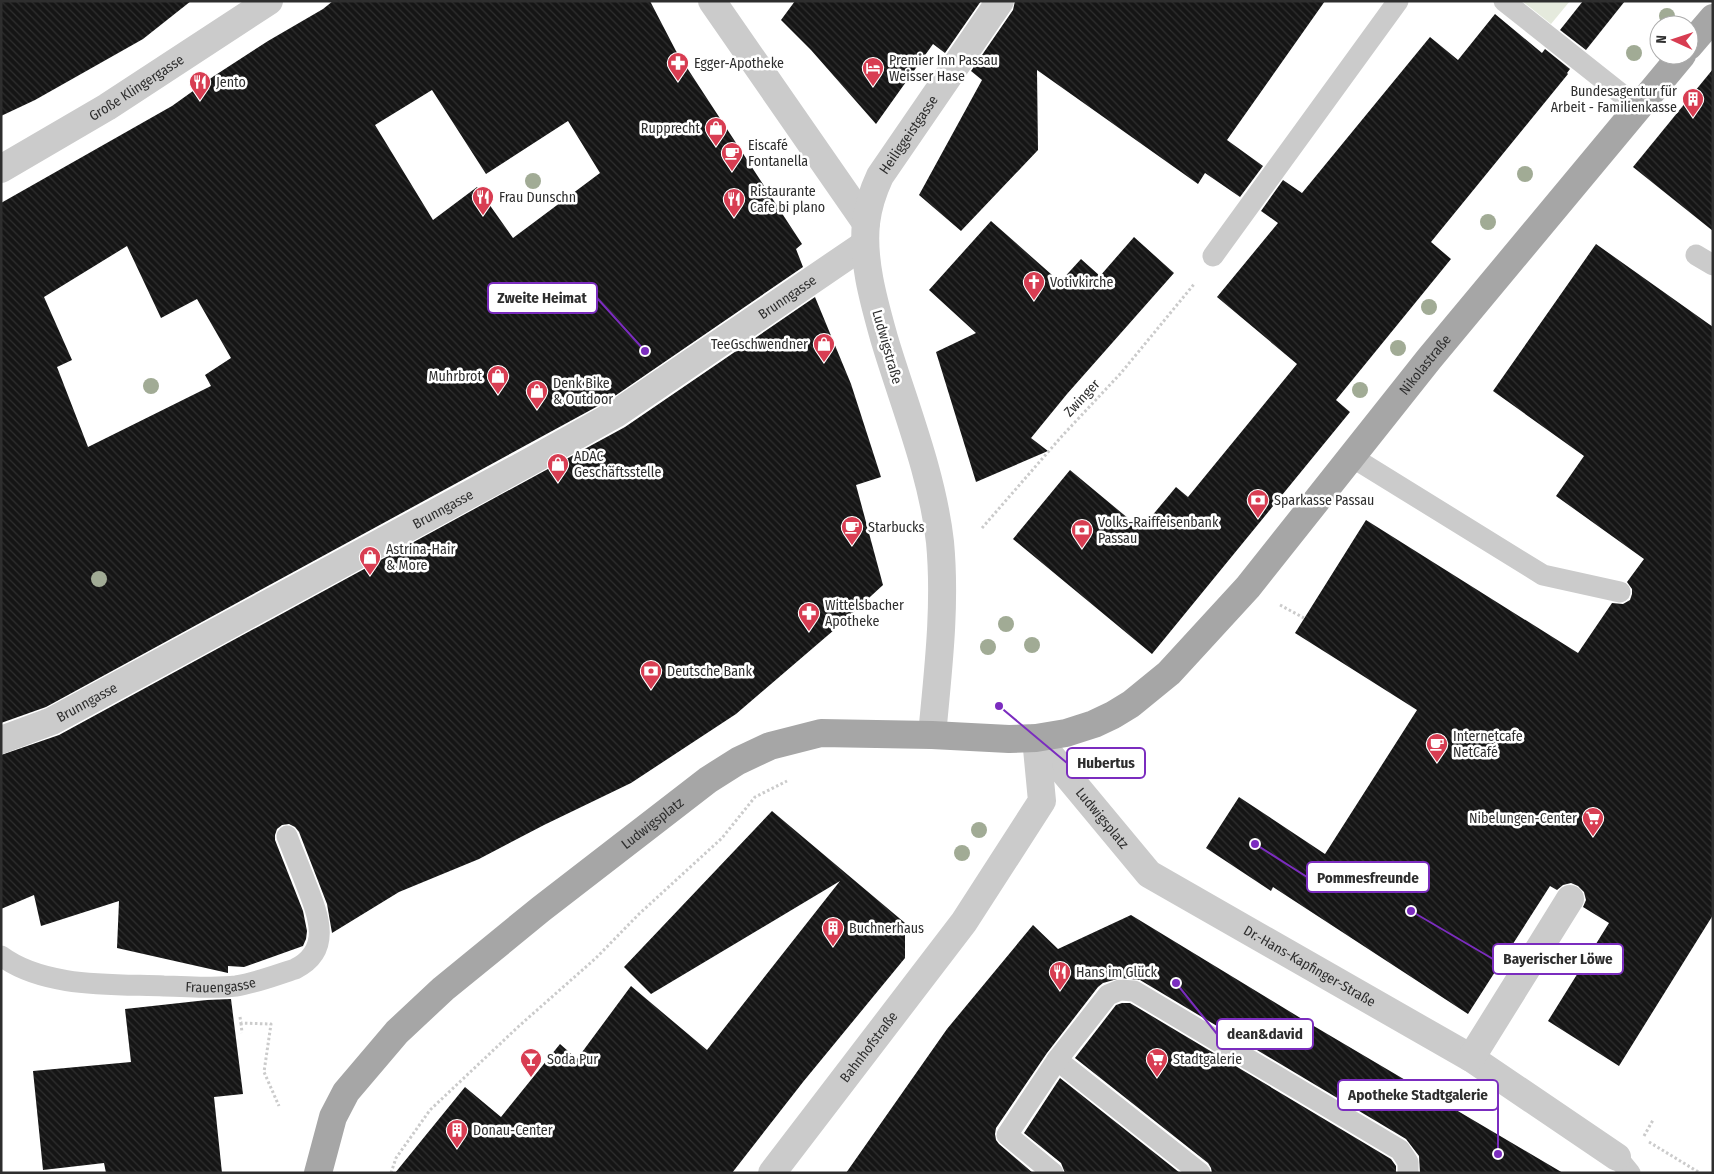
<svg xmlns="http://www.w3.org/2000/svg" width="1714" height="1174" font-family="'Fira Sans Condensed',sans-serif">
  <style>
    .green { fill: #e5eadd }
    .building { fill: url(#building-back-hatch); fill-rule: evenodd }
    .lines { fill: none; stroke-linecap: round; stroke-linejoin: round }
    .path { stroke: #cbcbcb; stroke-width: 3; stroke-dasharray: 2.5 2.5; stroke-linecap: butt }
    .service { stroke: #cbcbcb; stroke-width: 21 }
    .pedestrian { stroke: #cbcbcb; stroke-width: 28 }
    .minor { stroke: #cbcbcb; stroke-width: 28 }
    .primary { stroke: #a6a6a6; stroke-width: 28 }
    .tree { fill: #a1ab95 }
    .labels { text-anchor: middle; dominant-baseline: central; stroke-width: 5; stroke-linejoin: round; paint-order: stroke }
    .poi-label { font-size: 14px; fill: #2e2e2e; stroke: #fff; text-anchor: start }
    .street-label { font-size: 14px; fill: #2e2e2e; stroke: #fff }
    .leader { fill: none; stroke: #7b2cbf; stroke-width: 2 }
    .callout-dot { fill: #7b2cbf; stroke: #fff; stroke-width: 2 }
    .callout { fill: #fff; stroke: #7b2cbf; stroke-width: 2 }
    .callout-label { font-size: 15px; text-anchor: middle; font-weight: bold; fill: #2e2e2e }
  </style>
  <defs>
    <pattern id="building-back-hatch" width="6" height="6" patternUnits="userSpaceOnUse" patternTransform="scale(1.25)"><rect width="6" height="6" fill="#151515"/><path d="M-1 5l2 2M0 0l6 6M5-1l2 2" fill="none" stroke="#2f2f2f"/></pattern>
  </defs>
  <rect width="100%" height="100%" fill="#fff"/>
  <polygon class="green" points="1522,1 1570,1 1551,24"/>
  <g class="building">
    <polygon points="1,1 191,1 143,39 35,100 1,116"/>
    <path d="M333 1H650L676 51 802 244 796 249 803 267 609 400 46 707 1 723V203L172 106 214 76 268 41 323 9ZM432 90 486 174 568 121 600 173 513 238 477 187 433 220 375 125ZM127 246 161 318 197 299 231 358 205 375 211 386 88 447 57 367 72 360 44 297Z"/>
    <polygon points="795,1 981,1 945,53 933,44 876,124 811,50 781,20"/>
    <polygon points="1015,1 1325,1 1227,140 1263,166 1240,197 1205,173 1198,184 1037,70 1038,150 961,231 919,195 982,80 971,71 1013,10"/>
    <polygon points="1583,1 1625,1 1586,50 1560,30"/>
    <polygon points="1495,14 1542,53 1545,49 1570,69 1567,73 1568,74 1431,242 1451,259 1336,400 1350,412 1152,654 1013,539 1070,470 1141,529 1176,487 1188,497 1297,364 1217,297 1278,223 1261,211 1283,180 1302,193 1430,37 1458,60"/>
    <polygon points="1713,69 1713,231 1633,167"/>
    <polygon points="991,221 1060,282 1081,259 1100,276 1134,237 1174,273 1067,394 1031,438 1048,451 976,482 936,352 976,333 929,290"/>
    <polygon points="1596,244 1713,327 1713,915 1619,1066 1548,1021 1609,923 1583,907 1586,900 1584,892 1578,886 1571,883 1563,885 1557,890 1550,886 1468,1014 1273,887 1271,891 1206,848 1239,797 1325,854 1417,710 1295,633 1366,520 1578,653 1612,603 1623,604 1630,600 1632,594 1632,589 1627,582 1644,559 1556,496 1584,456 1493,391"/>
    <polygon points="815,297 851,384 881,477 856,485 883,585 834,630 736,714 631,783 544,825 479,859 399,892 332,933 327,904 299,832 295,827 289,824 282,825 277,829 275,835 275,840 303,911 307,931 306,939 303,946 244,967 228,966 228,973 117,948 119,901 41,926 34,895 1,909 1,755 59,735 625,427"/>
    <polygon points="772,811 905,923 905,958 803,1082 732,1173 395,1173 465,1087 501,1117 560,1044 577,1059 631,986 707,1050 840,881 651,994 624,967"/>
    <polygon points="1131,915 1307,1022 1563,1173 1420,1173 1419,1156 1406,1139 1140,980 1121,978 1103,983 1098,987 1047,1053 996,1128 995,1134 996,1140 999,1144 1033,1173 846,1173 947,1029 1033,925 1058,949"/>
    <polygon points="231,999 243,1094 214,1097 222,1173 106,1173 104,1163 43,1170 33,1071 131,1062 125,1009 207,1000"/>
    <polygon points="1122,1003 1130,1003 1391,1159 1396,1166 1396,1173 1212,1173 1211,1168 1208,1163 1075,1058 1116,1005"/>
    <polygon points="1060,1078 1180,1173 1065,1173 1061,1163 1024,1133"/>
  </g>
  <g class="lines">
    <g class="path">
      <polyline points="982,528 1062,436 1121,373 1195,283"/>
      <polyline points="1280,605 1304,618"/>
      <polyline points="240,1017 241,1023 271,1024 264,1072 279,1106"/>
      <polyline points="241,1023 242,1033"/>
      <polyline points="1644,1136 1653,1120"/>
      <polyline points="1649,1142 1700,1173"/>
      <polyline points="391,1173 396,1158 430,1110 519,1026 596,958 639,914 722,838 755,797 787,781"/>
    </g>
    <g class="service">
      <polyline points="1504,1 1639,108"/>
      <polyline points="1696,255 1713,265"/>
      <polyline points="1213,256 1398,1"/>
      <polyline points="1352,457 1543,575 1620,592"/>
      <path id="s1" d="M1 956C44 988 112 984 164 986 188 986 212 989 236 986 256 983 276 975 295 969 333 950 318 915 306 884 300 868 293 852 287 836"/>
      <polyline points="1057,1060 1200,1173"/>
      <polyline points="1617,1157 1630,1173"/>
      <polyline points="1053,1173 1007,1135 1057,1060 1108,995 1120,990 1134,991 1400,1150 1408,1162 1408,1173"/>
    </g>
    <g class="pedestrian">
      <polyline points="712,1 866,223"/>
      <path id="s2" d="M1 169 107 107 269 1"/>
      <path id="s3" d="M1036 738 1149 874 1471 1058 1617 1157"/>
      <path id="s4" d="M1 740 52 721 533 460 617 413 865 244"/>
      <polyline points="1471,1058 1570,899"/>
      <path id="s5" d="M772 1173 964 922 1042 801 1036 738"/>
    </g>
    <path class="minor" id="s6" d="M932 735C938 671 946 606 940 542 932 472 904 405 884 338 874 302 862 261 866 223 868 206 873 191 880 176L1000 1"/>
    <g class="primary">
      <polyline points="1689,46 1713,18"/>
      <path id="s7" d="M318 1173 333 1117 346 1092 397 1032 443 989 541 909 708 780 738 761 770 746 821 733 932 735 1009 739 1036 738 1066 733 1094 724 1113 715 1131 704 1169 673 1248 587 1429 359 1682 55"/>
    </g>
  </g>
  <g class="tree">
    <circle cx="1667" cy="16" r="8"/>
    <circle cx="1634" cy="53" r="8"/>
    <circle cx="1525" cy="174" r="8"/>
    <circle cx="533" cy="181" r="8"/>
    <circle cx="1488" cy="222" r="8"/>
    <circle cx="1429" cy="307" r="8"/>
    <circle cx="1398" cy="348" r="8"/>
    <circle cx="151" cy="386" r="8"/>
    <circle cx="1360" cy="390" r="8"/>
    <circle cx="99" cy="579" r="8"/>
    <circle cx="1006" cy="624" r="8"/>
    <circle cx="1032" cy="645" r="8"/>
    <circle cx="988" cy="647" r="8"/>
    <circle cx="979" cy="830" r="8"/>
    <circle cx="962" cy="853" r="8"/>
  </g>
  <defs>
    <g id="pharmacy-pin" transform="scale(1.125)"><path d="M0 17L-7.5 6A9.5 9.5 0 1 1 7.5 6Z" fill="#d83d52" stroke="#fff"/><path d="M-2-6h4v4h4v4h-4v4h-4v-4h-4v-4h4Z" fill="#fff"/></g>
    <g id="hotel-pin" transform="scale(1.125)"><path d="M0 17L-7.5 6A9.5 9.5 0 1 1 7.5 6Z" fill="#d83d52" stroke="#fff"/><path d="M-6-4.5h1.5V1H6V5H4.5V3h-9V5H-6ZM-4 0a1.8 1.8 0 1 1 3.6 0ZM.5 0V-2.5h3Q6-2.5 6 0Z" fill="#fff"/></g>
    <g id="restaurant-pin" transform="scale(1.125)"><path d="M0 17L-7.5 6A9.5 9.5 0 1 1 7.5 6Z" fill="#d83d52" stroke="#fff"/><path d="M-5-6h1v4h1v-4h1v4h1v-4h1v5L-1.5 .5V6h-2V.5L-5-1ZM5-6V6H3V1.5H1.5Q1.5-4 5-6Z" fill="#fff"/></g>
    <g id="building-pin" transform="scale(1.125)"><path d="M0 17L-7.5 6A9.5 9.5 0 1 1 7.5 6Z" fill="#d83d52" stroke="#fff"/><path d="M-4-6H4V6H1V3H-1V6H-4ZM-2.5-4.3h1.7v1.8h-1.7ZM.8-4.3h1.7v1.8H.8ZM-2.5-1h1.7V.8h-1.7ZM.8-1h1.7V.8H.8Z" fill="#fff"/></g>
    <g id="shop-pin" transform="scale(1.125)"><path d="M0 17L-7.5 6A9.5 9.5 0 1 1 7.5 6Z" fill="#d83d52" stroke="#fff"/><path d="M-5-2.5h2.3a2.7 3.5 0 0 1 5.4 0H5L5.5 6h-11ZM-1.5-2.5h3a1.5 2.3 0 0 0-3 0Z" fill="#fff"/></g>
    <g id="cafe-pin" transform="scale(1.125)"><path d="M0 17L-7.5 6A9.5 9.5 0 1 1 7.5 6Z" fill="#d83d52" stroke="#fff"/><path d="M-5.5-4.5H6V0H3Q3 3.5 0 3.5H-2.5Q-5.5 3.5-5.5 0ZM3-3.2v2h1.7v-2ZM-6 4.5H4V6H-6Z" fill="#fff"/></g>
    <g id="church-pin" transform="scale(1.125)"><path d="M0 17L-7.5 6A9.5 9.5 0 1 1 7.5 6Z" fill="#d83d52" stroke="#fff"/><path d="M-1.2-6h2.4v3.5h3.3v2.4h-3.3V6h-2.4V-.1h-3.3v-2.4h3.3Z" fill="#fff"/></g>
    <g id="bank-pin" transform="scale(1.125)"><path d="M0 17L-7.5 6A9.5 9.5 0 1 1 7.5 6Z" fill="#d83d52" stroke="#fff"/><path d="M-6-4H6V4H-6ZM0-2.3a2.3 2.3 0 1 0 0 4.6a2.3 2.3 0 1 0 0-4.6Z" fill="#fff"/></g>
    <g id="supermarket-pin" transform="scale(1.125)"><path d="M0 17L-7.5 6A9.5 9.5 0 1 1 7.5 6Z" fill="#d83d52" stroke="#fff"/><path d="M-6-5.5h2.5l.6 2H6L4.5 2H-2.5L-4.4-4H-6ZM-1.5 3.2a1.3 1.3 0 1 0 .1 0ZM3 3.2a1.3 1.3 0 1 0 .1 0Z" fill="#fff"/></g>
    <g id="bar-pin" transform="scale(1.125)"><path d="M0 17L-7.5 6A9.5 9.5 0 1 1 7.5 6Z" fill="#d83d52" stroke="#fff"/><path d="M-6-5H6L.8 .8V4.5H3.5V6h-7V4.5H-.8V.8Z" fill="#fff"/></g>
  </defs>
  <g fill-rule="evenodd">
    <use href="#pharmacy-pin" x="678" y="63"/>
    <use href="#hotel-pin" x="873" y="68"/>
    <use href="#restaurant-pin" x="200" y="82"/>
    <use href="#building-pin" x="1693" y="99"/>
    <use href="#shop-pin" x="716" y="128"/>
    <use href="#cafe-pin" x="732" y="153"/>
    <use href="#restaurant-pin" x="483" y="197"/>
    <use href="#restaurant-pin" x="734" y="199"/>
    <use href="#church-pin" x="1034" y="282"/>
    <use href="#shop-pin" x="824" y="344"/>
    <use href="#shop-pin" x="498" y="376"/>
    <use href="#shop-pin" x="537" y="391"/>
    <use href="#shop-pin" x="558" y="464"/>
    <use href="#bank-pin" x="1258" y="500"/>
    <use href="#cafe-pin" x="852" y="527"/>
    <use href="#bank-pin" x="1082" y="530"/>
    <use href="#shop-pin" x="370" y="557"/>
    <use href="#pharmacy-pin" x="809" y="613"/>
    <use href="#bank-pin" x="651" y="671"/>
    <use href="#cafe-pin" x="1437" y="744"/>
    <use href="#supermarket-pin" x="1593" y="818"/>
    <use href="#building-pin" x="833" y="928"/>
    <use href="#restaurant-pin" x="1060" y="972"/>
    <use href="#bar-pin" x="531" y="1059"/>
    <use href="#supermarket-pin" x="1157" y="1059"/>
    <use href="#building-pin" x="457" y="1130"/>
  </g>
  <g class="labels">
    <g class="poi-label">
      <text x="889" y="60">Premier Inn Passau<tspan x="889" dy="16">Weisser Hase</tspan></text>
      <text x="694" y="63">Egger-Apotheke</text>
      <text x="216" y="82">Jento</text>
      <text x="1677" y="91" text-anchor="end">Bundesagentur für<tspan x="1677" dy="16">Arbeit - Familienkasse</tspan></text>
      <text x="700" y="128" text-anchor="end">Rupprecht</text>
      <text x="748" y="145">Eiscafé<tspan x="748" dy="16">Fontanella</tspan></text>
      <text x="750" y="191">Ristaurante<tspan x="750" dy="16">Cafe bi plano</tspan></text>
      <text x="499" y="197">Frau Dunschn</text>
      <text x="1050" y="282">Votivkirche</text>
      <text x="808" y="344" text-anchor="end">TeeGschwendner</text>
      <text x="482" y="376" text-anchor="end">Muhrbrot</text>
      <text x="553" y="383">Denk Bike<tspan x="553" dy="16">&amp; Outdoor</tspan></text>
      <text x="574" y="456">ADAC<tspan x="574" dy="16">Geschäftsstelle</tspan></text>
      <text x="1274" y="500">Sparkasse Passau</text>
      <text x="1098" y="522">Volks-Raiffeisenbank<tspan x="1098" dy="16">Passau</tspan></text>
      <text x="868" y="527">Starbucks</text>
      <text x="386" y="549">Astrina-Hair<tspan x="386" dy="16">&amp; More</tspan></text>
      <text x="825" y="605">Wittelsbacher<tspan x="825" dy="16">Apotheke</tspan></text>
      <text x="667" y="671">Deutsche Bank</text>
      <text x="1453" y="736">Internetcafe<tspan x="1453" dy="16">NetCafé</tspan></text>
      <text x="1577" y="818" text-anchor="end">Nibelungen-Center</text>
      <text x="849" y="928">Buchnerhaus</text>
      <text x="1076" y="972">Hans im Glück</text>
      <text x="547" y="1059">Soda Pur</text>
      <text x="1173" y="1059">Stadtgalerie</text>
      <text x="473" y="1130">Donau-Center</text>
    </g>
    <g class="street-label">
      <text stroke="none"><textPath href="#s2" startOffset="158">Große Klingergasse</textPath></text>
      <text stroke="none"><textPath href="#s6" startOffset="622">Heiliggeistgasse</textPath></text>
      <text stroke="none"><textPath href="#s4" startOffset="904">Brunngasse</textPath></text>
      <text transform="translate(887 347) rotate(74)">Ludwigstraße</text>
      <text stroke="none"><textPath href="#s7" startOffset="1456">Nikolastraße</textPath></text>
      <text transform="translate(1082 398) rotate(-47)">Zwinger</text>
      <text stroke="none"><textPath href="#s4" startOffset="499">Brunngasse</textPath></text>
      <text stroke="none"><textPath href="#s4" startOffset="94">Brunngasse</textPath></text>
      <text stroke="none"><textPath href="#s3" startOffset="104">Ludwigsplatz</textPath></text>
      <text stroke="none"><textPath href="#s7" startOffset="495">Ludwigsplatz</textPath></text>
      <text stroke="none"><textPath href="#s3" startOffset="362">Dr.-Hans-Kapfinger-Straße</textPath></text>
      <text stroke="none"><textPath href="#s1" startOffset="225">Frauengasse</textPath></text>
      <text stroke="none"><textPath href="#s5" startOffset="159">Bahnhofstraße</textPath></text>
    </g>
  </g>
  <path class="leader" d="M645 351L597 298M999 706L1067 763M1255 844L1307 877M1411 911L1493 959M1176 983L1217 1034M1498 1154L1498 1095"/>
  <g class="callout-dot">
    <circle cx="645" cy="351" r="5"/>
    <circle cx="999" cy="706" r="5"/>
    <circle cx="1255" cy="844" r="5"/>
    <circle cx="1411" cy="911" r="5"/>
    <circle cx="1176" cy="983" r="5"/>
    <circle cx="1498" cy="1154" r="5"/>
  </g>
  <g class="callout">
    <rect x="488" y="283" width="109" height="30" rx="5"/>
    <rect x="1067" y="748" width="78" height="30" rx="5"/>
    <rect x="1307" y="862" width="122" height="30" rx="5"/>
    <rect x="1493" y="944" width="130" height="30" rx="5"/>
    <rect x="1217" y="1019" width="96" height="30" rx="5"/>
    <rect x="1338" y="1080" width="160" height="30" rx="5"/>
  </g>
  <g class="callout-label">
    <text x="542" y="303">Zweite Heimat</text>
    <text x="1106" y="768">Hubertus</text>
    <text x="1368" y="883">Pommesfreunde</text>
    <text x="1558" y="964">Bayerischer Löwe</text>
    <text x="1265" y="1039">dean&amp;david</text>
    <text x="1418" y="1100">Apotheke Stadtgalerie</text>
  </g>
  <rect width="1714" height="1174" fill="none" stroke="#2e2e2e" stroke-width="5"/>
  <g transform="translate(1674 40) rotate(273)"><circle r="24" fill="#ffffff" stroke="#ababab"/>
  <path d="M0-4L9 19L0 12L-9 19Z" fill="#d83d52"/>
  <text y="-8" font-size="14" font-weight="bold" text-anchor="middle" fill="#2e2e2e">N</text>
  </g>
</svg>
